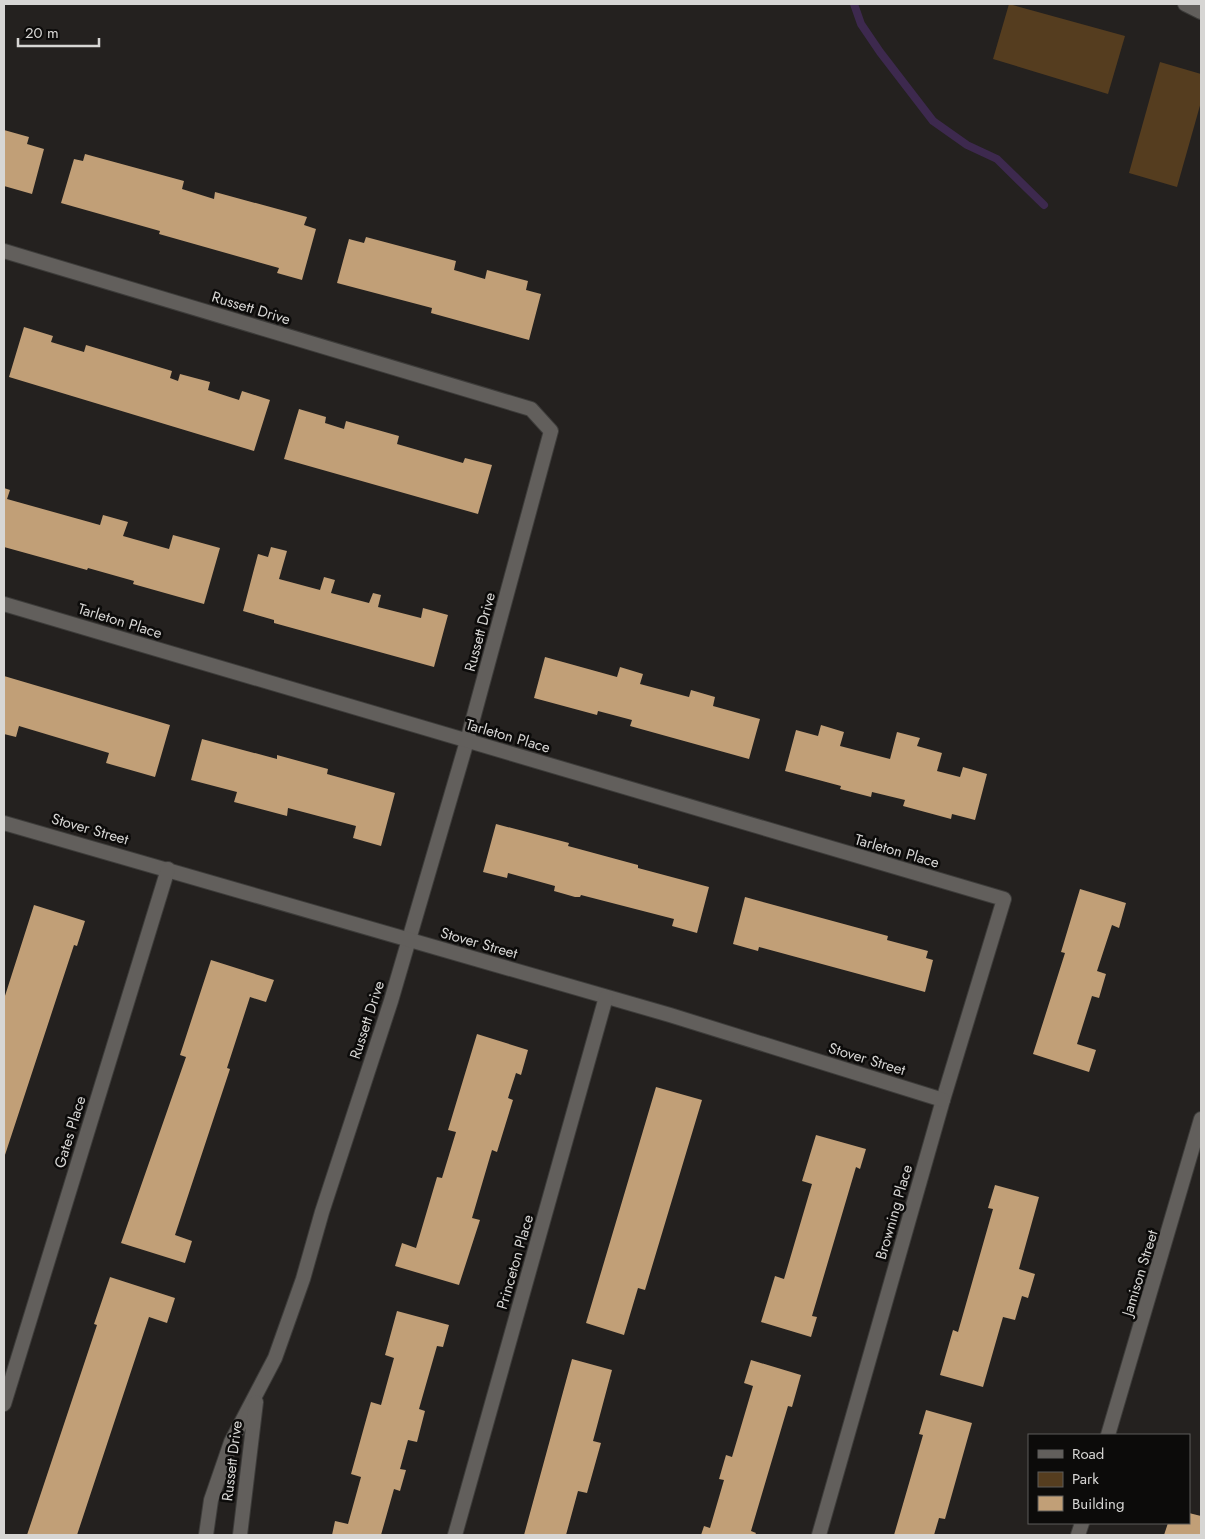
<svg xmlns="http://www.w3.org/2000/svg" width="1205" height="1539" font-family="Jost,sans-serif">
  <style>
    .green { fill: #553d1f }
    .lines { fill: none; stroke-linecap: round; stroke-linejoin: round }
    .stream { stroke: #3d294e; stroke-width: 8 }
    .building { fill: #c19f77 }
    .minor-casing { stroke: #3d3c3a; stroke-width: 16 }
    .minor { stroke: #625f5c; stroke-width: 14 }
    .labels { text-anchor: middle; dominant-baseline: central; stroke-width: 5; stroke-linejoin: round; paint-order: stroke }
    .street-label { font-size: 15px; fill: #d7d6d4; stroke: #0c0b0a }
  </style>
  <rect width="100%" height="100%" fill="#24211f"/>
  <g class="green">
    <polygon points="1009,4 1125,36 1108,94 993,59"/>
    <polygon points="1160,62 1201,74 1201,102 1177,187 1129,173"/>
  </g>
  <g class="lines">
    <polyline class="stream" points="854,4 861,24 880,52 933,121 967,145 997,159 1044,205"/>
  </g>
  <g class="building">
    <polygon points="4,130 29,137 27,144 44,149 32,194 4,186"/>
    <polygon points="85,154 184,181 182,189 214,199 215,192 307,217 304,225 316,229 302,280 277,273 279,268 159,234 160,231 61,203 74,159 83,161"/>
    <polygon points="366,237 456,261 454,270 485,279 487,270 528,281 526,290 541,294 529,340 431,313 432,308 337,283 349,239 364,243"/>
    <polygon points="24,327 53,336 51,342 84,352 86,345 172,371 170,378 178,381 180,374 210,382 208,390 239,400 242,391 270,400 254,451 9,377"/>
    <polygon points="299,409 326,417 325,423 344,429 346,421 399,436 397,444 463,463 465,458 492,465 478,514 284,459"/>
    <polygon points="4,488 10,490 7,499 100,525 103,515 128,522 123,536 169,549 173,535 220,548 204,604 133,584 134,581 88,568 87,570 4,547"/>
    <polygon points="271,547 287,551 279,579 320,590 324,577 335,580 331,593 369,603 373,593 381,595 378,607 421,618 423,608 448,615 434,667 274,623 274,620 243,611 258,554 268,557"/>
    <polygon points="545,657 617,677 620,667 643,674 640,684 689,697 691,690 715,697 713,706 760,719 749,759 630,726 632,720 598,711 597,715 534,698"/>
    <polygon points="4,676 170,725 155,777 106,763 109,753 19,726 16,737 4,734"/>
    <polygon points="821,725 844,732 840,746 890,759 897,732 920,738 917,746 942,753 937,771 960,777 963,767 987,774 975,820 952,814 951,819 903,806 905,800 872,792 871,797 840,789 841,786 785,771 796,730 818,736"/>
    <polygon points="202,739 277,759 277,755 328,769 327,774 395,793 381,846 353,838 356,826 288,808 287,816 234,802 237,792 191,780"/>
    <polygon points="496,824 569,843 568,846 638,865 638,868 709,887 697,933 672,926 674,919 581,895 580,897 575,897 554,891 555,886 508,873 507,878 483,872"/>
    <polygon points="1080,889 1126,903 1119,928 1112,925 1097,971 1106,974 1099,998 1092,996 1077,1044 1096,1050 1089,1072 1033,1054 1065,953 1061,952"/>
    <polygon points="745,897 888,936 887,940 928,951 926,958 933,960 925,992 759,947 758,951 733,944"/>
    <polygon points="34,905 85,921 77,946 74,945 4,1158 4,999"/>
    <polygon points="211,960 274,980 266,1002 250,997 227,1068 230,1069 175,1235 192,1241 185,1263 121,1243 186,1057 180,1055"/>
    <polygon points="477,1034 528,1050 521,1075 516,1073 508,1098 513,1100 497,1152 492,1150 472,1218 480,1220 459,1285 395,1266 402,1243 416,1248 437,1177 442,1178 456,1132 448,1130"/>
    <polygon points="656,1087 702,1100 645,1290 638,1288 624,1335 586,1323"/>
    <polygon points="816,1135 866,1149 860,1169 856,1167 812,1316 817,1317 811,1337 761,1322 775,1276 784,1279 812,1184 802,1181"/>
    <polygon points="995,1185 1039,1197 1019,1269 1035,1274 1028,1298 1022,1296 1015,1320 1003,1317 983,1387 940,1375 953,1330 958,1332 993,1209 988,1208"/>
    <polygon points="110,1277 175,1298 167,1323 149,1317 77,1535 27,1535 97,1325 94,1324"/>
    <polygon points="397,1311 449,1325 443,1347 437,1346 419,1409 425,1411 417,1442 408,1440 400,1469 406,1470 400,1491 394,1489 381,1535 332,1535 335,1521 348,1524 361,1477 351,1474 371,1402 381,1405 394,1358 385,1355"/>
    <polygon points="572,1359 612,1370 593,1441 601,1443 587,1493 578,1491 566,1535 524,1535"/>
    <polygon points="751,1360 801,1375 792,1407 788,1406 751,1531 756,1533 755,1535 701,1535 704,1526 710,1528 724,1480 719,1479 726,1455 732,1457 753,1386 744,1383"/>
    <polygon points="926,1410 972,1423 945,1519 939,1518 934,1535 894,1535 923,1435 919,1434"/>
    <polygon points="1189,1513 1201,1516 1201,1535 1164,1535 1168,1523 1189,1523"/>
  </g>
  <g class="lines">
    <g class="minor-casing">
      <g id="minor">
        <polyline points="1185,4 1201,12"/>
        <polyline points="4,251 531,409 551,431 467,741 391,1001 322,1212 303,1279 275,1358 231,1442 211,1500 206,1535"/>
        <polyline points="4,604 1004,899 943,1100 819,1535"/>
        <polyline points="4,823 670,1015 943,1100"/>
        <polyline points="4,1404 168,869"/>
        <polyline points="1108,1435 1201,1119"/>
        <polyline points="240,1535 256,1402"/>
        <polyline points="455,1535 606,997"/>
        <polyline points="1078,1535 1082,1523"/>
      </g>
    </g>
    <use href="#minor" class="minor"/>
  </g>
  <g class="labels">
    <g class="street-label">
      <text transform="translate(251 308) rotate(17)">Russett Drive</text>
      <text transform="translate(120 621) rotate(17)">Tarleton Place</text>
      <text transform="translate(480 632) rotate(-75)">Russett Drive</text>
      <text transform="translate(508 736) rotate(16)">Tarleton Place</text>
      <text transform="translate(90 829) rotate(16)">Stover Street</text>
      <text transform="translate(897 851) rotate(16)">Tarleton Place</text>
      <text transform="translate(479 943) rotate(16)">Stover Street</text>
      <text transform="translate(367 1020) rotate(-72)">Russett Drive</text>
      <text transform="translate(867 1059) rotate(17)">Stover Street</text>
      <text transform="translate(70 1132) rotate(-73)">Gates Place</text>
      <text transform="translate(894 1212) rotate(-74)">Browning Place</text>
      <text transform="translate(515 1262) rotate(-74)">Princeton Place</text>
      <text transform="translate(1140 1273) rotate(-73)">Jamison Street</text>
      <text transform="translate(232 1461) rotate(-83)">Russett Drive</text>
    </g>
  </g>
  <rect width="1205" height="1539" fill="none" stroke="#d7d6d4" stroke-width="10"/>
  <rect x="1028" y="1434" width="162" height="90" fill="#0c0b0a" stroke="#5d5c5b"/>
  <rect x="1038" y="1450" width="25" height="8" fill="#625f5c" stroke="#5d5c5b"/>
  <text x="1072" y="1459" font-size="15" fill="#d7d6d4">Road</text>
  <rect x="1038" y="1472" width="25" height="15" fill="#553d1f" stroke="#5d5c5b"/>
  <text x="1072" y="1484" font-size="15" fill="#d7d6d4">Park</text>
  <rect x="1038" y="1496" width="25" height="15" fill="#c19f77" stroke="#5d5c5b"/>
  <text x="1072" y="1509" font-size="15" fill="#d7d6d4">Building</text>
  <path d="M18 38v8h81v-8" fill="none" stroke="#d7d6d4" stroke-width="2.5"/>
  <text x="25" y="38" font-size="15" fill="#d7d6d4" stroke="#0c0b0a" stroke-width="4" paint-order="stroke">20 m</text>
</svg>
